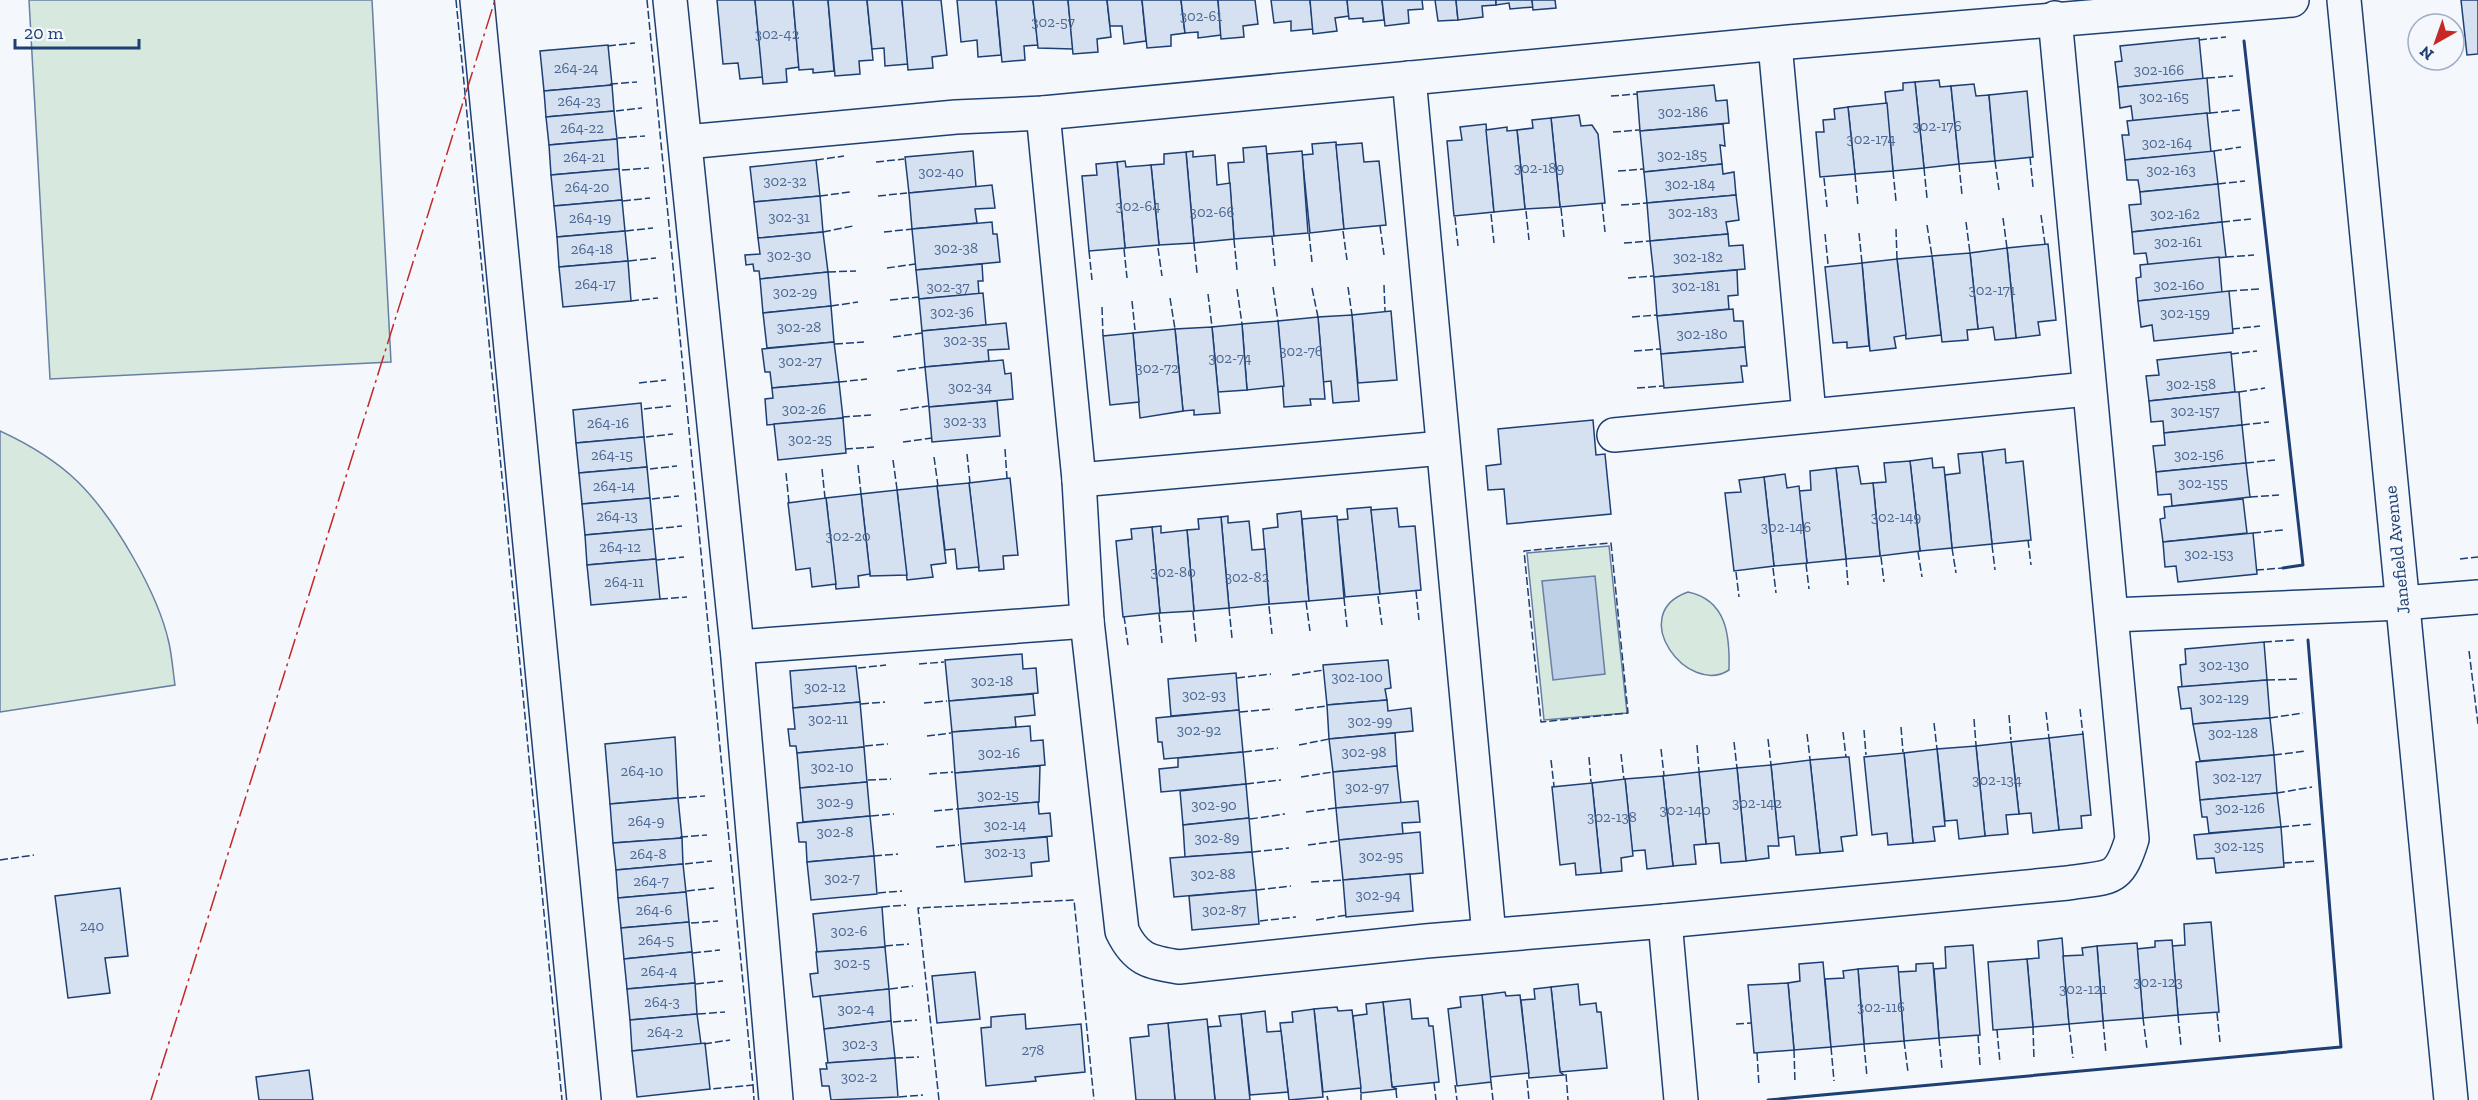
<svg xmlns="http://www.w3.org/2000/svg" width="2478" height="1100" font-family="'Zilla Slab',serif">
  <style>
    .green { fill: #d7e8df; stroke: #687fa3; stroke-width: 1.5 }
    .water { fill: #bed0e5; stroke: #687fa3; stroke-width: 1.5 }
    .building { fill: #d5e0f0; stroke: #1d3f73; stroke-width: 1.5 }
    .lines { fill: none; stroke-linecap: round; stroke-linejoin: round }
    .minor-casing { stroke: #1d3f73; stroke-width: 36 }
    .minor { stroke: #f4f7fb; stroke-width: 33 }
    .fence { stroke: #1d3f73; stroke-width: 1.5; stroke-dasharray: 8 3; stroke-linecap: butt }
    .wall { stroke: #1d3f73; stroke-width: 3 }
    .power { stroke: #c62828; stroke-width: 1.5; stroke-dasharray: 21 4.5 3 4.5; stroke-linecap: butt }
    .labels { text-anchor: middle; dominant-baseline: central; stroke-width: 4.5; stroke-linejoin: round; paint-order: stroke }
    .number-label { font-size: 15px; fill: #4b6792 }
    .street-label { font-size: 18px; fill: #1d3f73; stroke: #f4f7fb }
  </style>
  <rect width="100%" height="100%" fill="#f4f7fb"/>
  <g class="green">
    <polygon points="29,0 372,0 391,362 50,379"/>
    <path d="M0 431C26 443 56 461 77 481 114 517 158 593 169 643 172 657 173 671 175 685L0 712Z"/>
    <polygon points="1609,546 1627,713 1544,720 1527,553"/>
    <path d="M1688 592C1727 600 1730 636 1729 670 1688 697 1625 614 1688 592Z"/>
  </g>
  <polygon class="water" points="1595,576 1605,674 1553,680 1542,581"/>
  <g class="building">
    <polygon points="717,0 755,0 763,77 740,79 738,63 723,64"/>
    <polygon points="755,0 793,0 799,67 786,69 787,82 763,84"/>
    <polygon points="793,0 828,0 834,71 813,73 813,69 799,70"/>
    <polygon points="828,0 867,0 873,60 859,61 860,74 835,76"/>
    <polygon points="867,0 902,0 908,64 885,66 884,48 872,49"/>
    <polygon points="902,0 941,0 947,55 932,57 933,68 908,70"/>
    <polygon points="957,0 996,0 1001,55 978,57 977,40 961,42"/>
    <polygon points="996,0 1033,0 1038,45 1024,46 1025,60 1002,62"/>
    <polygon points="1033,0 1068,0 1073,49 1038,48"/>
    <polygon points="1068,0 1107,0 1111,37 1097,39 1098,52 1073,54"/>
    <polygon points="1107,0 1142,0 1146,41 1124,44 1122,26 1110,26"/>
    <polygon points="1142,0 1181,0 1185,33 1171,35 1171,46 1147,48"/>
    <polygon points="1181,0 1218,0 1221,35 1198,38 1198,32 1185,33"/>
    <polygon points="1218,0 1255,0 1258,24 1243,26 1244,37 1221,39"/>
    <polygon points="1271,0 1310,0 1313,29 1291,31 1291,21 1274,23"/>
    <polygon points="1310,0 1347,0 1349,16 1335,18 1337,31 1313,34"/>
    <polygon points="1347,0 1382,0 1384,20 1363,22 1363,18 1349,19"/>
    <polygon points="1382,0 1422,0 1423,9 1408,10 1409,23 1385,26"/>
    <polygon points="1422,0 1456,0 1458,20 1438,21 1435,0"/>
    <polygon points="1456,0 1496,0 1496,5 1482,6 1483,17 1458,20"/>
    <polygon points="1496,0 1532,0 1533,7 1510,9 1509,3 1496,5"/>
    <polygon points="1532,0 1555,0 1556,8 1533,10"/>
    <polygon points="2461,0 2478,0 2478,54 2467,55"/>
    <polygon points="2199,38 2203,79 2118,87 2115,62 2122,61 2120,46"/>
    <polygon points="608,45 612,85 544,91 540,51"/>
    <polygon points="2207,78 2210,113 2133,121 2131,106 2120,108 2118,87"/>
    <polygon points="1939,80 1940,87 1951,86 1959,164 1924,168 1915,82"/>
    <polygon points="1915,82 1924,168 1893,171 1885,92 1903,90 1903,83"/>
    <polygon points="1974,84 1976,96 1989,95 1995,161 1959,164 1951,86"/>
    <polygon points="612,85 614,111 546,117 544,91"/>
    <polygon points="1714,85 1716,101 1727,100 1729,123 1640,131 1637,92"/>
    <polygon points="2027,91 2033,157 1995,161 1989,95"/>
    <polygon points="1887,103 1893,171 1855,174 1848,107"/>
    <polygon points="1848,107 1855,174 1820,177 1816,132 1824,132 1823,120 1835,119 1834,109"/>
    <polygon points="614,111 617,139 549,145 546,117"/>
    <polygon points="2207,113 2211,152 2125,160 2122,135 2129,135 2127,121"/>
    <polygon points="1579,115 1581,126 1592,125 1598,134 1605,203 1560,207 1551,118"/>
    <polygon points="1551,118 1560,207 1525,209 1517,130 1533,128 1532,120"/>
    <polygon points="1486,124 1494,212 1454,216 1447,141 1462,140 1460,127"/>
    <polygon points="1723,124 1725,146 1720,145 1722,164 1644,172 1640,131"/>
    <polygon points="1507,127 1507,131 1517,130 1525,209 1494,212 1486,130"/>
    <polygon points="617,139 619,169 551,175 549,145"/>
    <polygon points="1336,142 1344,229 1310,233 1302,155 1313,154 1312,144"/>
    <polygon points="1362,143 1364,162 1379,161 1386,225 1344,229 1336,145"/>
    <polygon points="1266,146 1274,236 1234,239 1228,163 1244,162 1243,148"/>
    <polygon points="973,151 976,187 909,193 905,157"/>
    <polygon points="1193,151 1193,157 1215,155 1217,185 1230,183 1234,239 1194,243 1186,152"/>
    <polygon points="1302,151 1308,233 1274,236 1267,154"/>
    <polygon points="2214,151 2218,184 2140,192 2138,180 2127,180 2125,160"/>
    <polygon points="1186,152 1194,243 1159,245 1151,165 1164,164 1164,154"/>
    <polygon points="816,160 820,196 754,202 750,167"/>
    <polygon points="1125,161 1126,167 1151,165 1159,245 1125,248 1117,162"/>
    <polygon points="1117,162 1125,248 1089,251 1082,176 1097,175 1096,164"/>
    <polygon points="1722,164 1723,174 1734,172 1736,195 1647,203 1644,172"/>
    <polygon points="619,169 622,200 554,206 551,175"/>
    <polygon points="2218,184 2222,222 2132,232 2129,205 2141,204 2140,192"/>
    <polygon points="992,185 995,208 975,209 977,223 912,229 909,193"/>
    <polygon points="1736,195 1739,220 1726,222 1728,234 1650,241 1647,203"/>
    <polygon points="820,196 823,232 758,238 754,202"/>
    <polygon points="622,200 625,231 557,237 554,206"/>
    <polygon points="992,222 993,234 997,234 1000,262 916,270 912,229"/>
    <polygon points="2222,222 2226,257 2148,265 2146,253 2134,254 2132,232"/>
    <polygon points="625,231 628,261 559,267 557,237"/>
    <polygon points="823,232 828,272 760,279 759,271 754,271 753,264 746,265 745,255 760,254 758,238"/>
    <polygon points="1728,234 1729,246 1743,245 1745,269 1654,277 1650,241"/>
    <polygon points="2048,244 2056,320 2038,322 2040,335 2016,338 2007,248"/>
    <polygon points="2007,248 2016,338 1995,340 1993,327 1978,329 1970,253"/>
    <polygon points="1970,253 1978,329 1967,330 1968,340 1942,342 1932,256"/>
    <polygon points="1932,256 1941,335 1906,339 1897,259"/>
    <polygon points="2219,257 2222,293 2138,301 2136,278 2141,277 2140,265"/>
    <polygon points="1897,259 1906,335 1894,337 1896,348 1870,351 1862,263"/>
    <polygon points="628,261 631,301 563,307 559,267"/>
    <polygon points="1862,263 1869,346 1847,348 1847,342 1833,343 1825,267"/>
    <polygon points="982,264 983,281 978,281 979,294 919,299 916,270"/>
    <polygon points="1737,270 1738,295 1728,296 1729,309 1657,316 1654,277"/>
    <polygon points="828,272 831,306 763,313 760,279"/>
    <polygon points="2229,291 2233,333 2154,341 2152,325 2141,327 2138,301"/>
    <polygon points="983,293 986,325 922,331 919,299"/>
    <polygon points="831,306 834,342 767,348 763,313"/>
    <polygon points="1733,309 1734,321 1743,321 1745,347 1661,354 1657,316"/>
    <polygon points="1391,311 1397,380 1358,383 1352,315"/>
    <polygon points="1352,315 1359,401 1333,403 1331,381 1323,382 1318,317"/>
    <polygon points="1318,317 1325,399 1310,399 1311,405 1284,407 1278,321"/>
    <polygon points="1278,321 1284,386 1247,390 1242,324"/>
    <polygon points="1006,323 1009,349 988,350 989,361 925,367 922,331"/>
    <polygon points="1242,324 1247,390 1218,392 1212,327"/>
    <polygon points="1212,327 1220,413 1194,415 1194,410 1183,411 1175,329"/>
    <polygon points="1175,329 1183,411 1140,418 1133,333"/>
    <polygon points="1133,333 1139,402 1110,405 1103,336"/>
    <polygon points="834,342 839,382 772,388 770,372 765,372 762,349"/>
    <polygon points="1745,347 1747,366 1741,366 1743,382 1664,388 1661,354"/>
    <polygon points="2231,352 2235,392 2149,401 2146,376 2159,375 2157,360"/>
    <polygon points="1003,360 1005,374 1011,373 1013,399 929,407 925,367"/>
    <polygon points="839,382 843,418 767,425 765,399 773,398 772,388"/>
    <polygon points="2235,392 2239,392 2242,425 2164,433 2163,421 2151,422 2149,401"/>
    <polygon points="997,401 1000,436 932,442 929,407"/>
    <polygon points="641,403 644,437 576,443 573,410"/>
    <polygon points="843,418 846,453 778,460 774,424"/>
    <polygon points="1593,420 1596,455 1605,454 1611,514 1507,524 1504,489 1488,490 1486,466 1501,464 1498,429"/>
    <polygon points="2242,425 2246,463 2156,472 2153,446 2165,445 2164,433"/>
    <polygon points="644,437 647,467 579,473 576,443"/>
    <polygon points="2005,449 2006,463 2023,461 2031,540 1992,544 1982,452"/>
    <polygon points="1982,452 1992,544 1952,548 1945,475 1960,473 1958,454"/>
    <polygon points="1932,458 1933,468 1944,467 1952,548 1920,551 1910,461"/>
    <polygon points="1910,461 1920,551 1880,556 1873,483 1886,482 1884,463"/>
    <polygon points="2246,463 2250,497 2172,506 2171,494 2158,495 2156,472"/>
    <polygon points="1858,466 1861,484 1873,483 1880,556 1846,559 1836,468"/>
    <polygon points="647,467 650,498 582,504 579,473"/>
    <polygon points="1836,468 1846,559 1807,563 1799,491 1811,490 1810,471"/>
    <polygon points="1785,474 1787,488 1799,486 1807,563 1774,566 1764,477"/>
    <polygon points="1764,477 1774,566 1734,571 1725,493 1741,492 1739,480"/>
    <polygon points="1010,478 1018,555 1003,556 1004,569 979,571 969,483"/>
    <polygon points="969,483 979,567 957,569 955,549 945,550 937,486"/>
    <polygon points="937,486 946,563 931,565 933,577 907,580 897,490"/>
    <polygon points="897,490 907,575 870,576 861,494"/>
    <polygon points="861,494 870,574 858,576 859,587 836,589 826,498"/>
    <polygon points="650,498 653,529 585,535 582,504"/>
    <polygon points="826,498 836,584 812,587 810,568 796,570 788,503"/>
    <polygon points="2243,499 2247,533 2163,542 2160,519 2165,518 2164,507"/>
    <polygon points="1371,507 1380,594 1345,597 1337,520 1348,519 1347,509"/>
    <polygon points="1397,508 1399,527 1415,526 1421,590 1380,594 1371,510"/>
    <polygon points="1301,511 1309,601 1269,604 1263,529 1278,527 1277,514"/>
    <polygon points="1228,516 1228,523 1249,521 1252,550 1265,549 1269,604 1229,608 1221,517"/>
    <polygon points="1337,516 1344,598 1309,601 1302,519"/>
    <polygon points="1221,517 1229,608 1194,611 1187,530 1199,529 1198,519"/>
    <polygon points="1161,526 1161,533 1187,530 1194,611 1160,613 1152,527"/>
    <polygon points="1152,527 1160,613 1123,617 1116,541 1132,539 1131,529"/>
    <polygon points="653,529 656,559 587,565 585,535"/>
    <polygon points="2253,533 2257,574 2178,582 2176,566 2165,567 2163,542"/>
    <polygon points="656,559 660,599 591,605 587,565"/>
    <polygon points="2264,642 2267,680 2182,687 2180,665 2186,664 2185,649"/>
    <polygon points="1022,654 1023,669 1036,668 1038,693 949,701 945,660"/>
    <polygon points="1388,660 1391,688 1385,689 1387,700 1327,705 1323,665"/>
    <polygon points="856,666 860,702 793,708 790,671"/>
    <polygon points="1236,673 1239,710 1171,716 1168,679"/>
    <polygon points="2267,680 2270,718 2193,724 2191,708 2181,709 2178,687"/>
    <polygon points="1033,694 1035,715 1015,717 1016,727 952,732 949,701"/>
    <polygon points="1387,700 1388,711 1411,708 1413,731 1329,739 1327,705"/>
    <polygon points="860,702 864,747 797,753 796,746 790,746 788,729 795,729 793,708"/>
    <polygon points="1239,710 1243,752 1164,759 1162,742 1158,742 1156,718"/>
    <polygon points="2270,718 2274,755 2200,761 2193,724"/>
    <polygon points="1030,726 1031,741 1043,740 1045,765 955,773 952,732"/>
    <polygon points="1395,733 1397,766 1333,772 1329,739"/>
    <polygon points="2083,734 2091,815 2081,816 2082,828 2059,830 2049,738"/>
    <polygon points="675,737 678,798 610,804 605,744"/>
    <polygon points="2049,738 2059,830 2033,833 2031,813 2019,814 2011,742"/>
    <polygon points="2011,742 2019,814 2006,815 2008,834 1985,836 1976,746"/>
    <polygon points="1976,746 1985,836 1959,839 1957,820 1945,821 1937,749"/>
    <polygon points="864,747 867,782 800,788 797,753"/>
    <polygon points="1937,749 1945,826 1933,827 1935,841 1913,843 1904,753"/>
    <polygon points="1243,752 1246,784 1161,792 1159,769 1178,767 1178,758"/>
    <polygon points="1904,753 1913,843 1888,845 1887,833 1872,835 1864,757"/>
    <polygon points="2274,755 2277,793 2200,800 2196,762"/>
    <polygon points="1846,757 1849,757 1857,835 1841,837 1843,851 1820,853 1810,760"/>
    <polygon points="1810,760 1820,853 1796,855 1794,836 1778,838 1771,765"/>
    <polygon points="1771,765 1779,846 1768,846 1769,858 1746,861 1737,768"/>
    <polygon points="1040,766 1039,802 958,809 955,773"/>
    <polygon points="1397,766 1401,803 1336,808 1333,772"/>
    <polygon points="1737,768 1746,861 1721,863 1719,843 1706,844 1699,772"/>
    <polygon points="1699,772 1706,844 1694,845 1696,864 1673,866 1663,776"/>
    <polygon points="1663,776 1673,866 1647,869 1645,850 1632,851 1625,779"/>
    <polygon points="1625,779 1633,856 1621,858 1622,871 1601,873 1592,783"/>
    <polygon points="867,782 870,816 803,822 800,788"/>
    <polygon points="1592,783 1601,873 1576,875 1575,863 1560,865 1552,787"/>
    <polygon points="1246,784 1249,818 1183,825 1180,791"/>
    <polygon points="2277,793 2281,827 2209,833 2207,817 2202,817 2200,800"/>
    <polygon points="678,798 682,838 613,843 610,804"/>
    <polygon points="1418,801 1420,822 1402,823 1403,834 1339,840 1336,808"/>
    <polygon points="1038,802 1039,814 1050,813 1052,836 961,844 958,809"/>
    <polygon points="870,816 874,856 807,862 806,842 799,842 797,823"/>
    <polygon points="1249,818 1252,852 1185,857 1183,825"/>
    <polygon points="2281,827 2284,867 2216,873 2214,858 2197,859 2194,835"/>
    <polygon points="1420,832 1423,873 1343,880 1339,840"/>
    <polygon points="1047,837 1049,861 1031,863 1032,876 965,882 961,844"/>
    <polygon points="682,838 683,864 616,870 613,843"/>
    <polygon points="1252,852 1256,890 1174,897 1170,858"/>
    <polygon points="874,856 877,894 811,900 807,862"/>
    <polygon points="683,864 686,892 618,898 616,870"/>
    <polygon points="1410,874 1413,911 1346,917 1343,880"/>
    <polygon points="120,888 128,956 105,958 110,993 68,998 55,896"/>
    <polygon points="1256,890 1259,924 1192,930 1189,896"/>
    <polygon points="686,892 689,922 621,928 618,898"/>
    <polygon points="882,907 885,947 817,952 813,914"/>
    <polygon points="689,922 692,952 624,959 621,928"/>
    <polygon points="2211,922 2219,1012 2178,1015 2172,946 2185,945 2184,924"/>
    <polygon points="2062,938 2069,1024 2033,1027 2027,959 2039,958 2038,941"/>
    <polygon points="2172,940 2178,1015 2143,1018 2137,949 2155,947 2155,941"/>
    <polygon points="2137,943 2143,1018 2103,1021 2097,946"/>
    <polygon points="1973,945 1980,1035 1939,1038 1934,969 1946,968 1945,947"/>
    <polygon points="2097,946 2103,1021 2069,1024 2063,956 2083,955 2082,948"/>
    <polygon points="885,947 889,989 813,997 810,974 818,973 816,952"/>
    <polygon points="692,952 695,983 627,989 624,959"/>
    <polygon points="2027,959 2033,1027 1993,1030 1988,962"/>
    <polygon points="1823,962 1831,1047 1794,1050 1788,983 1800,981 1799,964"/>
    <polygon points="1933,963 1939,1038 1904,1041 1898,972 1916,971 1916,964"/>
    <polygon points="1898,966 1904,1041 1864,1044 1858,969"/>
    <polygon points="1858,969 1864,1044 1831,1047 1825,979 1844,978 1843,971"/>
    <polygon points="975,972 980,1019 937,1023 932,976"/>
    <polygon points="695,983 697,1014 630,1020 627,989"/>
    <polygon points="1788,983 1794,1050 1754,1053 1748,985"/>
    <polygon points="1578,984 1580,1005 1596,1003 1597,1012 1601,1012 1607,1068 1560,1072 1551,987"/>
    <polygon points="1551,987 1560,1072 1564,1075 1529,1078 1521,1000 1535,999 1534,989"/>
    <polygon points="889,989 891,1021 824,1029 820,996"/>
    <polygon points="1505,992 1506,996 1520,995 1529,1073 1490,1077 1482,995"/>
    <polygon points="1482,995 1491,1082 1457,1086 1448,1009 1461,1007 1460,997"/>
    <polygon points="1410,999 1412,1019 1428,1018 1429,1026 1433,1026 1439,1082 1392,1087 1383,1002"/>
    <polygon points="1383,1002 1392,1087 1397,1089 1361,1093 1353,1016 1367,1014 1366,1004"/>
    <polygon points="1337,1007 1338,1011 1352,1010 1361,1088 1323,1092 1314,1009"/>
    <polygon points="1314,1009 1323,1097 1289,1100 1280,1023 1293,1022 1292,1012"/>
    <polygon points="1265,1011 1267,1032 1281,1031 1288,1092 1250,1095 1241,1014"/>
    <polygon points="697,1014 701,1044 632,1051 630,1020"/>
    <polygon points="1025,1014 1026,1029 1081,1024 1085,1072 1035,1077 1036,1081 986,1086 981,1028 991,1027 991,1017"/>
    <polygon points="1241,1014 1250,1100 1215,1100 1208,1027 1221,1026 1219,1016"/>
    <polygon points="1207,1019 1215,1100 1175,1100 1168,1023"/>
    <polygon points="891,1021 895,1058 828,1063 824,1029"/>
    <polygon points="1168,1023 1175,1100 1136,1100 1130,1038 1149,1036 1148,1025"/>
    <polygon points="705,1043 710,1089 637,1097 632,1051"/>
    <polygon points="895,1058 898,1097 831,1100 829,1086 822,1086 820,1069 827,1069 826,1063"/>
    <polygon points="309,1070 313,1100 259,1100 256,1077"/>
  </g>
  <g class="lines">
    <g class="minor-casing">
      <g id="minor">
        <polyline points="477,0 584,1100"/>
        <polyline points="670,0 737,647 776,1100"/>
        <polyline points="2344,0 2451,1100"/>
        <polyline points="1775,44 1809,414"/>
        <polyline points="1409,78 1489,935"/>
        <path d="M1043 113 1079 480 1087 621 1122 931C1136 960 1149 962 1179 967L1426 941 1665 921 2068 883C2110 876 2118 884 2132 839L2055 18"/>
        <polyline points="686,142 956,117 1043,113 1789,42 2292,0"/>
        <polyline points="1614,435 2088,389"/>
        <polyline points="1079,480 1443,448"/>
        <polyline points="2112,615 2402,603 2478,597"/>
        <polyline points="737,647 1087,621"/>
        <polyline points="1665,921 1681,1100"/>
      </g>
    </g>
    <use href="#minor" class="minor"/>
    <g class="fence">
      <polyline points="456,0 562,1100"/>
      <polyline points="647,0 753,1085 710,1089"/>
      <polyline points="2199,40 2226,37"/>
      <polyline points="608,46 635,43"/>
      <polyline points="2207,78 2233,76"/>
      <polyline points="610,84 637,82"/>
      <polyline points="1611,96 1637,94"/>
      <polyline points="616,111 642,108"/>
      <polyline points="2210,113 2240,110"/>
      <polyline points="1613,132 1639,130"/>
      <polyline points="618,138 645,136"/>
      <polyline points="2214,151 2241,147"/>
      <polyline points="2030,157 2033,187"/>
      <polyline points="816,160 844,156"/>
      <polyline points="1995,161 1999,190"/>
      <polyline points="876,162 904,159"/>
      <polyline points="1959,164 1962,195"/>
      <polyline points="1924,168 1927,198"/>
      <polyline points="622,170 649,168"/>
      <polyline points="1618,171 1644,169"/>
      <polyline points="1893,171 1896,201"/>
      <polyline points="1855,174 1858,206"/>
      <polyline points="1824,178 1827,207"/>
      <polyline points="2218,184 2245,181"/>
      <polyline points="820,196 850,192"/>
      <polyline points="878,196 907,193"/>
      <polyline points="623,201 650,198"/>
      <polyline points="1602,203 1605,232"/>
      <polyline points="1621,205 1647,203"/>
      <polyline points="1561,208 1564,237"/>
      <polyline points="1526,211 1529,240"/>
      <polyline points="1491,214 1494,243"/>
      <polyline points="2041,215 2045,244"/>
      <polyline points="1455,217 1458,246"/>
      <polyline points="2003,218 2007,248"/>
      <polyline points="1966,222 1970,253"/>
      <polyline points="2222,222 2251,219"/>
      <polyline points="1927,225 1932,256"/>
      <polyline points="1380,226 1384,255"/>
      <polyline points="1896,229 1897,259"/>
      <polyline points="626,231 653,228"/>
      <polyline points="1343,231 1347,260"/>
      <polyline points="823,232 853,226"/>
      <polyline points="884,232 913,229"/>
      <polyline points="1309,233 1312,262"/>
      <polyline points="1859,233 1862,263"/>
      <polyline points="1825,234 1828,264"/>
      <polyline points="1272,237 1275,266"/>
      <polyline points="1234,240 1237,270"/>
      <polyline points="1194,243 1197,273"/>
      <polyline points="1624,243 1650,241"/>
      <polyline points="1158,248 1162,276"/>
      <polyline points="1124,249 1127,278"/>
      <polyline points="1089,251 1092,280"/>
      <polyline points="2226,257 2254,255"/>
      <polyline points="629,261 656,258"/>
      <polyline points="887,268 915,264"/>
      <polyline points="828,272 856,271"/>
      <polyline points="1628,278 1653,276"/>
      <polyline points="1384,285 1385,311"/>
      <polyline points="1273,287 1278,321"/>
      <polyline points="1348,287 1352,315"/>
      <polyline points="1312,288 1318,317"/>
      <polyline points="1237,289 1242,324"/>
      <polyline points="2229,291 2259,289"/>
      <polyline points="1208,294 1212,327"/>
      <polyline points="1170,298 1175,329"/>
      <polyline points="890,300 919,297"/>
      <polyline points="631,301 658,298"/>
      <polyline points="1132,301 1135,330"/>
      <polyline points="831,306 858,302"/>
      <polyline points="1102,307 1103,336"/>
      <polyline points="1632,317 1657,315"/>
      <polyline points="2232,329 2260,326"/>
      <polyline points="893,337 922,333"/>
      <polyline points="835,344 864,342"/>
      <polyline points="1634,351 1660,349"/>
      <polyline points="2231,354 2257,351"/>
      <polyline points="897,371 926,367"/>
      <polyline points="839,382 867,379"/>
      <polyline points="639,383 666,380"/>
      <polyline points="1637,388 1663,386"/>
      <polyline points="2239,392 2265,388"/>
      <polyline points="644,409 671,406"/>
      <polyline points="900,410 928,406"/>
      <polyline points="842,417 871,415"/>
      <polyline points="2242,425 2269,422"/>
      <polyline points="646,437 673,434"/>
      <polyline points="903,442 932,438"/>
      <polyline points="845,449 874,447"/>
      <polyline points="1005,449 1007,478"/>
      <polyline points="967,454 970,483"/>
      <polyline points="934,457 938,486"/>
      <polyline points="893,460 897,489"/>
      <polyline points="2246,463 2275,460"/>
      <polyline points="858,465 861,494"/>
      <polyline points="650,469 677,466"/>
      <polyline points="822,469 825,498"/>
      <polyline points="786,473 789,503"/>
      <polyline points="2250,497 2279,495"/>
      <polyline points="652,499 679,496"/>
      <polyline points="655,529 682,526"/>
      <polyline points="2253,533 2283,530"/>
      <polyline points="2028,540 2031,565"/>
      <polygon points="1611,543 1628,713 1541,722 1524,551"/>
      <polyline points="1992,545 1995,570"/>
      <polyline points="1952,548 1956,573"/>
      <polyline points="1918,552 1922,577"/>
      <polyline points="1881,557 1884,582"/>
      <polyline points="1846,559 1848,585"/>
      <polyline points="2460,559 2478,557"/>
      <polyline points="657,560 684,557"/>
      <polyline points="1806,564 1809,589"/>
      <polyline points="1773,568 1776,593"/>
      <polyline points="2256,570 2283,568"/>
      <polyline points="1736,572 1739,597"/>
      <polyline points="1416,591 1419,620"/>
      <polyline points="1378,596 1382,625"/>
      <polyline points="1344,598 1347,627"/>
      <polyline points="660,599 687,597"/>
      <polyline points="1306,602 1310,631"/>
      <polyline points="1269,606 1272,634"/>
      <polyline points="1229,608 1232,638"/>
      <polyline points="1193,612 1196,642"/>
      <polyline points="1159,614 1162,643"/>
      <polyline points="1124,616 1128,645"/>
      <polyline points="2264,642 2295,640"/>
      <polyline points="2469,651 2478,724"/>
      <polyline points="919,664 944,662"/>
      <polyline points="858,668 886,665"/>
      <polyline points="1292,675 1324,670"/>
      <polyline points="1237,678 1271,674"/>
      <polyline points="2267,680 2299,679"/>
      <polyline points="924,703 947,701"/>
      <polyline points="861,704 885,702"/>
      <polyline points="2080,709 2083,735"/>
      <polyline points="1295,710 1326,706"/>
      <polyline points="1240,712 1273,709"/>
      <polyline points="2046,712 2049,738"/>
      <polyline points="2009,715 2011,740"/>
      <polyline points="2270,718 2303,713"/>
      <polyline points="1974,719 1976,745"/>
      <polyline points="1934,723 1937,749"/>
      <polyline points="1901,727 1903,752"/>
      <polyline points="1864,730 1866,755"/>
      <polyline points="1843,732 1846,757"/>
      <polyline points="1807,734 1810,759"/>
      <polyline points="927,736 951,733"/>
      <polyline points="1768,739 1771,765"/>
      <polyline points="1734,742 1737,768"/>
      <polyline points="1299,745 1329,739"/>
      <polyline points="1697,745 1699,771"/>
      <polyline points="865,746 888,744"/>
      <polyline points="1661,749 1664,775"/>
      <polyline points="1244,752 1278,748"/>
      <polyline points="1621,754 1624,780"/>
      <polyline points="2274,755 2306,751"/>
      <polyline points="1589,757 1591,782"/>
      <polyline points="1551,760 1554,786"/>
      <polyline points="929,774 953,772"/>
      <polyline points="1301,777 1333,772"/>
      <polyline points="868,780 891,779"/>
      <polyline points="1246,784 1281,780"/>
      <polyline points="2277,793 2312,787"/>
      <polyline points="678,798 705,796"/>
      <polyline points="934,811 957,809"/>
      <polyline points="1306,812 1336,808"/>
      <polyline points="871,816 894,814"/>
      <polyline points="1250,819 1285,814"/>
      <polyline points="2281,827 2314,824"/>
      <polyline points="680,837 707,835"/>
      <polyline points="1308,845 1338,841"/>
      <polyline points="936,847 959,845"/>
      <polyline points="1253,852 1289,848"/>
      <polyline points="874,856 898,854"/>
      <polyline points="0,860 34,855"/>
      <polyline points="2284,863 2316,861"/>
      <polyline points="685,864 712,861"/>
      <polyline points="1311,882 1343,880"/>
      <polyline points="1257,890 1291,886"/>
      <polyline points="687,891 714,888"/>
      <polyline points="878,893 902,891"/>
      <polyline points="882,907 906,905"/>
      <polyline points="1316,920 1347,915"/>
      <polyline points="1260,921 1296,917"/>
      <polyline points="691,923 718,921"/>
      <polyline points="885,946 909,944"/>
      <polyline points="693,953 720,950"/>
      <polyline points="696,984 723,981"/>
      <polyline points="890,989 913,986"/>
      <polyline points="2217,1013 2220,1042"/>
      <polyline points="698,1014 725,1012"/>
      <polyline points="2178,1015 2181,1046"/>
      <polyline points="2143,1018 2147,1049"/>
      <polyline points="2103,1021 2106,1054"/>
      <polyline points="893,1022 917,1020"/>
      <polyline points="1736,1024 1751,1023"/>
      <polyline points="2069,1024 2073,1058"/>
      <polyline points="2033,1027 2034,1060"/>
      <polyline points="1997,1030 2000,1063"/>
      <polyline points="1978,1035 1980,1065"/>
      <polyline points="1939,1038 1942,1069"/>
      <polyline points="1904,1041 1908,1072"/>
      <polyline points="704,1044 730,1040"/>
      <polyline points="1864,1044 1867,1077"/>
      <polyline points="1831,1047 1834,1081"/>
      <polyline points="1794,1050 1795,1083"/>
      <polyline points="1757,1053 1759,1086"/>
      <polyline points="895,1058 919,1057"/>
      <polyline points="1566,1074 1568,1100"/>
      <polyline points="1527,1080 1529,1100"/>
      <polyline points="1491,1082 1493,1100"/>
      <polyline points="1434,1083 1436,1100"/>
      <polyline points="753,1085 754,1100"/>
      <polyline points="1455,1085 1457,1100"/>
      <polyline points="1396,1090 1397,1100"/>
      <polyline points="1361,1094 1361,1100"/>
      <polyline points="1327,1096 1328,1100"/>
      <polyline points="899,1097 923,1095"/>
      <polyline points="939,1100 918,908 1074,900 1094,1100"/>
    </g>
    <g class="wall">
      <polyline points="2244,41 2303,565 2283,568"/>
      <polyline points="1768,1100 2341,1047 2308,640"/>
    </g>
    <polyline class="power" points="151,1100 495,0"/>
  </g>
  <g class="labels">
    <g class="number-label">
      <text x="1201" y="16">302-61</text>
      <text x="1053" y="22">302-57</text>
      <text x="777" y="34">302-42</text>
      <text x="576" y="68">264-24</text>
      <text x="2159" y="70">302-166</text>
      <text x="2164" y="97">302-165</text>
      <text x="579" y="101">264-23</text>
      <text x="1683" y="112">302-186</text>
      <text x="1937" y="126">302-176</text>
      <text x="582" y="128">264-22</text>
      <text x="1871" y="139">302-174</text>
      <text x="2167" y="143">302-164</text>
      <text x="1682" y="155">302-185</text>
      <text x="584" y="157">264-21</text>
      <text x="1539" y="168">302-189</text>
      <text x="2171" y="170">302-163</text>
      <text x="941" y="172">302-40</text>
      <text x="785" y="181">302-32</text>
      <text x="1690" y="184">302-184</text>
      <text x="587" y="187">264-20</text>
      <text x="1138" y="206">302-64</text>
      <text x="1212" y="212">302-66</text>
      <text x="1693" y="212">302-183</text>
      <text x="2175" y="214">302-162</text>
      <text x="789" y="217">302-31</text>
      <text x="590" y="218">264-19</text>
      <text x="2178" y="242">302-161</text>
      <text x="956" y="248">302-38</text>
      <text x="592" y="249">264-18</text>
      <text x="789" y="255">302-30</text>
      <text x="1698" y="257">302-182</text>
      <text x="595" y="284">264-17</text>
      <text x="2179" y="285">302-160</text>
      <text x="1696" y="286">302-181</text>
      <text x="948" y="287">302-37</text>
      <text x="1992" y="290">302-171</text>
      <text x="795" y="292">302-29</text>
      <text x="952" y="312">302-36</text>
      <text x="2185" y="313">302-159</text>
      <text x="799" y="327">302-28</text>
      <text x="1702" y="334">302-180</text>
      <text x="965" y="340">302-35</text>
      <text x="1301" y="351">302-76</text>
      <text x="1230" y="358">302-74</text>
      <text x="800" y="361">302-27</text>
      <text x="1157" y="368">302-72</text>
      <text x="2191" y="384">302-158</text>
      <text x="970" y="387">302-34</text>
      <text x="804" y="409">302-26</text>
      <text x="2195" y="411">302-157</text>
      <text x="965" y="421">302-33</text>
      <text x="608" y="423">264-16</text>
      <text x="810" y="439">302-25</text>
      <text x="612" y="455">264-15</text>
      <text x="2199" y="455">302-156</text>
      <text x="2203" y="483">302-155</text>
      <text x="614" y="486">264-14</text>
      <text x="617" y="516">264-13</text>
      <text x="1896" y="517">302-149</text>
      <text x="1786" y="527">302-146</text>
      <text x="848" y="536">302-20</text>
      <text x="620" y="547">264-12</text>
      <text x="2209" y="554">302-153</text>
      <text x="1173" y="572">302-80</text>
      <text x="1247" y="577">302-82</text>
      <text x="624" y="582">264-11</text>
      <text x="2224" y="665">302-130</text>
      <text x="1357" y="677">302-100</text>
      <text x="992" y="681">302-18</text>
      <text x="825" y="687">302-12</text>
      <text x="1204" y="695">302-93</text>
      <text x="2224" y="698">302-129</text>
      <text x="828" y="719">302-11</text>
      <text x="1370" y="721">302-99</text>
      <text x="1199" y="730">302-92</text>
      <text x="2233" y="733">302-128</text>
      <text x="1364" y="752">302-98</text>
      <text x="999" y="753">302-16</text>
      <text x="832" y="767">302-10</text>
      <text x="642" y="771">264-10</text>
      <text x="2237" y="777">302-127</text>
      <text x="1997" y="780">302-134</text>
      <text x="1367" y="787">302-97</text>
      <text x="998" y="795">302-15</text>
      <text x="835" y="802">302-9</text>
      <text x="1757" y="803">302-142</text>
      <text x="1214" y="805">302-90</text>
      <text x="2240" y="808">302-126</text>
      <text x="1685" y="810">302-140</text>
      <text x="1612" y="817">302-138</text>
      <text x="646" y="821">264-9</text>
      <text x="1005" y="825">302-14</text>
      <text x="835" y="832">302-8</text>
      <text x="1217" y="838">302-89</text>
      <text x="2239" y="846">302-125</text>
      <text x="1005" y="852">302-13</text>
      <text x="648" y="854">264-8</text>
      <text x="1381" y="856">302-95</text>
      <text x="1213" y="874">302-88</text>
      <text x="842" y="878">302-7</text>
      <text x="651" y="881">264-7</text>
      <text x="1378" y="895">302-94</text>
      <text x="654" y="910">264-6</text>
      <text x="1224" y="910">302-87</text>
      <text x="92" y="926">240</text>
      <text x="849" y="931">302-6</text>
      <text x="656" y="940">264-5</text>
      <text x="852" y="963">302-5</text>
      <text x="659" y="971">264-4</text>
      <text x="2158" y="982">302-123</text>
      <text x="2083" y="989">302-121</text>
      <text x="662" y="1002">264-3</text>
      <text x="1881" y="1007">302-116</text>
      <text x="856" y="1009">302-4</text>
      <text x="665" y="1032">264-2</text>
      <text x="860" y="1044">302-3</text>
      <text x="1033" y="1050">278</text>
      <text x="859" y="1077">302-2</text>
    </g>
    <g class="street-label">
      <text transform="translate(2397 550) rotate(-96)">Janefield Avenue</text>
    </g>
  </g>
  <g transform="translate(2436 42) rotate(220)"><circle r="28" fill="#f4f7fb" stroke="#9eadc5" stroke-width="1.5"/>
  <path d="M0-4.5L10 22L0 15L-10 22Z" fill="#c62828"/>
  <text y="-9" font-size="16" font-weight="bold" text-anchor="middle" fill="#1d3f73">N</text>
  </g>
  <path d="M15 39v9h124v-9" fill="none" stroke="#1d3f73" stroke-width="3"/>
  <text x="24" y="39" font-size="18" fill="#1d3f73" stroke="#f4f7fb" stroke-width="4.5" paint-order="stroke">20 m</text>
</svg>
